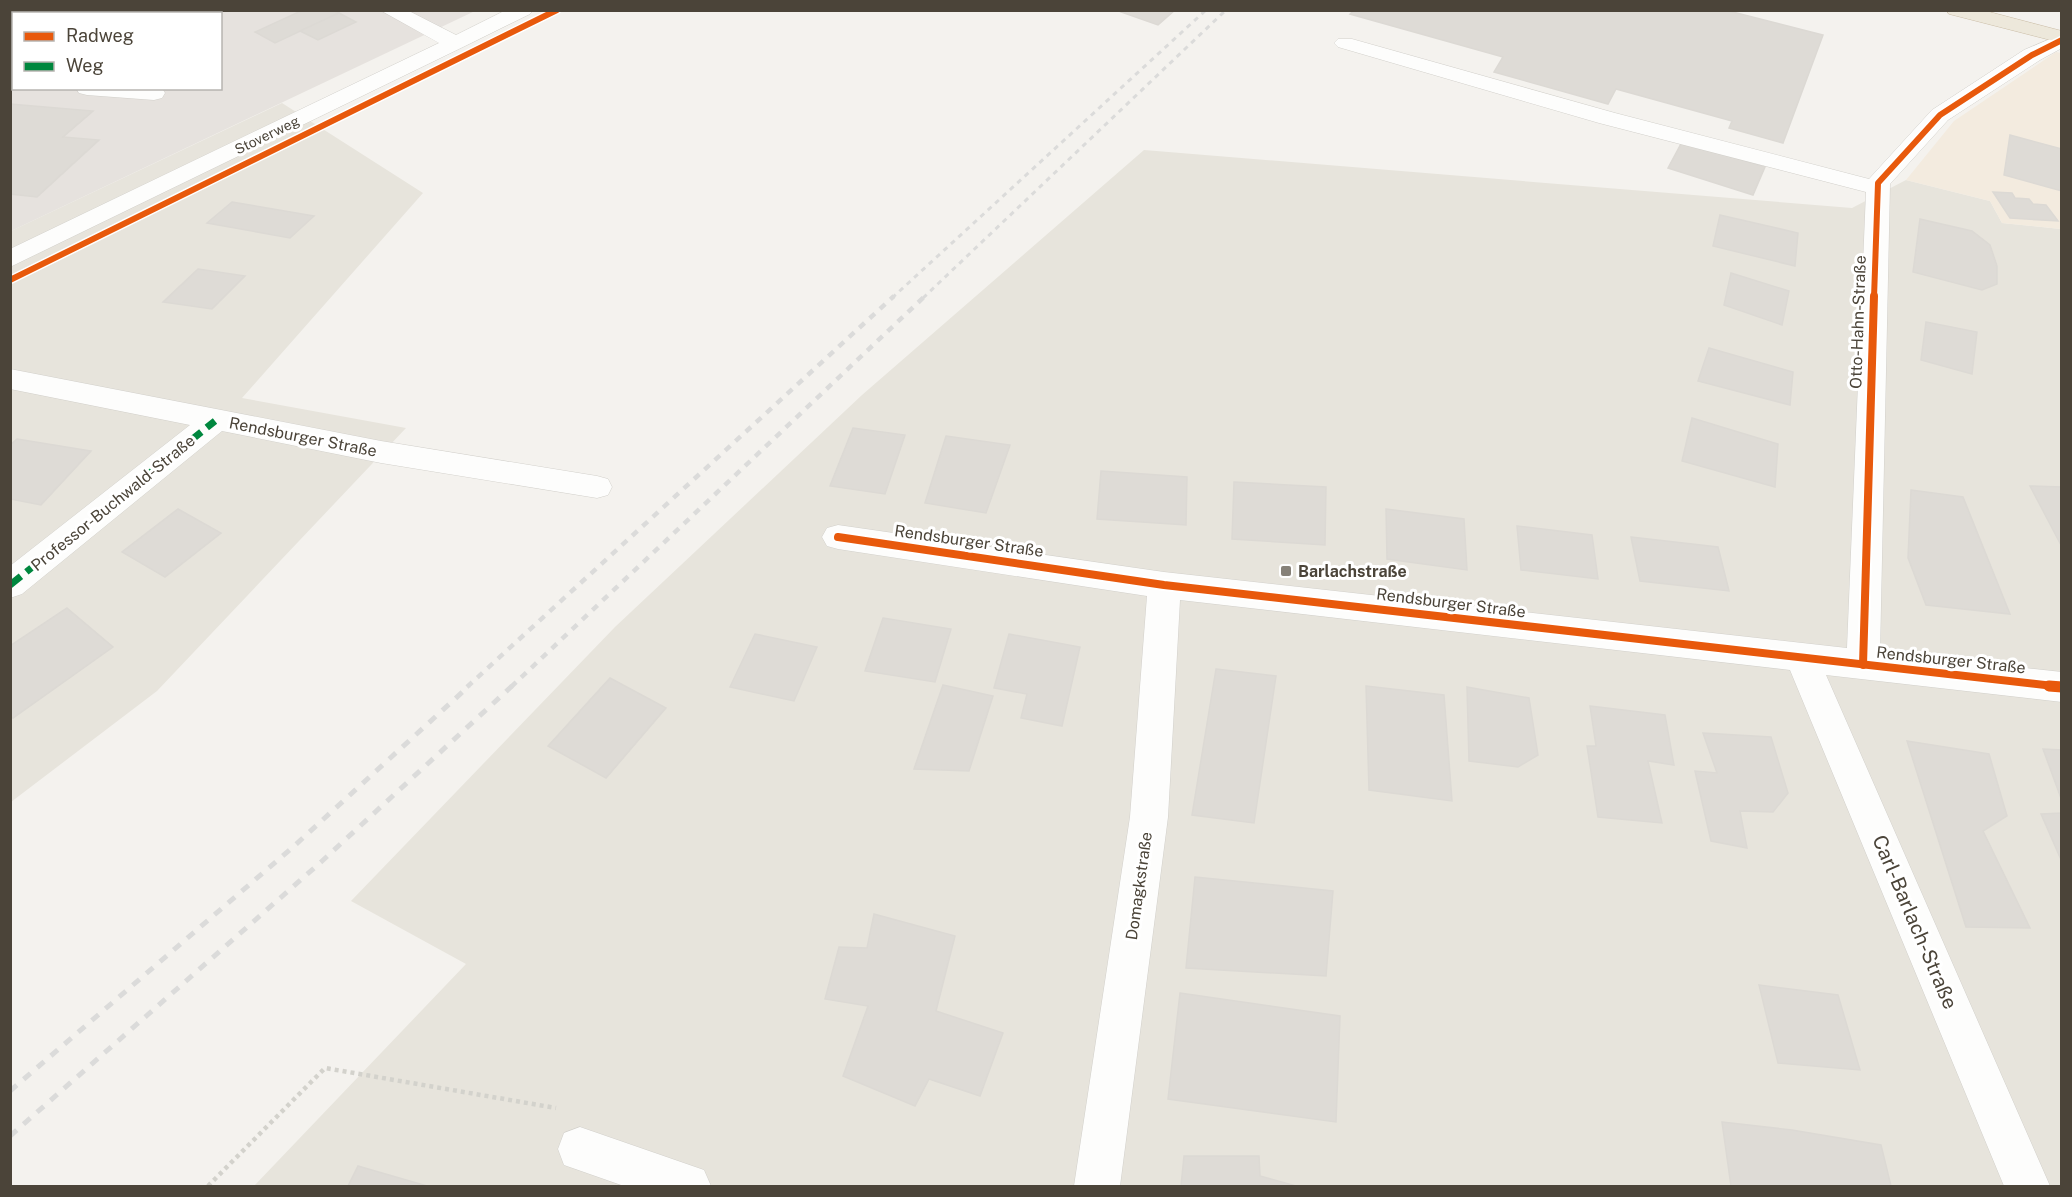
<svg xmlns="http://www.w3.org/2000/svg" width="2072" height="1197" font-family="'Public Sans',sans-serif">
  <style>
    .residential { fill: #e7e4dc }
    .commercial { fill: #f3ebdf }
    .industrial { fill: #e6e2de; fill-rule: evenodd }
    .building { fill: #dedbd6; stroke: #dcd9d4; stroke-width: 1.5 }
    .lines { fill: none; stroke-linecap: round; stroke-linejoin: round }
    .minor-casing { stroke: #d2d0cb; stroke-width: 1 }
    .highway-casing { stroke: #ccbfa9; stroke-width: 1 }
    .path { stroke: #d3d2cc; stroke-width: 4.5; stroke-dasharray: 4 4; stroke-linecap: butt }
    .minor { fill: #fdfdfc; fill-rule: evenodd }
    .highway { fill: #ede8db; fill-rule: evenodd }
    .rail-far2 { stroke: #dbdbda; stroke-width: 3; stroke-dasharray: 5 5; stroke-linecap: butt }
    .rail-far1 { stroke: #dbdbda; stroke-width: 4.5; stroke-dasharray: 7 7; stroke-linecap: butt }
    .rail { stroke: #dbdbda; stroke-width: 5; stroke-dasharray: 9 9; stroke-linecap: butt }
    .quiet { stroke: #00873e; stroke-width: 7; stroke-dasharray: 14 7; stroke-linecap: butt }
    .cycleway-far2-casing { stroke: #fff; stroke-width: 9 }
    .cycleway-far1-casing { stroke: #fff; stroke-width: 12 }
    .cycleway-casing { stroke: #fff; stroke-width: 15 }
    .cycleway-far2 { stroke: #e8590c; stroke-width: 6 }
    .cycleway-far1 { stroke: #e8590c; stroke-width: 8 }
    .cycleway { stroke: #e8590c; stroke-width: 11 }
    .poi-dot { fill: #868178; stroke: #fff; stroke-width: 2 }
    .labels { text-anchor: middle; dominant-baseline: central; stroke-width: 6; stroke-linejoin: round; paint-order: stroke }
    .far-street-label { font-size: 14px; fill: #4b4439; stroke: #fff }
    .street-label { font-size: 16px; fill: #4b4439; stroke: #fff }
    .poi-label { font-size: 16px; font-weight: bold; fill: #4b4439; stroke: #fff; text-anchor: start }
    .near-street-label { font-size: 20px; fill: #4b4439; stroke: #fff }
  </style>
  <rect width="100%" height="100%" fill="#f4f2ee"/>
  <g class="residential">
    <polygon points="282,103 423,193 242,398 406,428 157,691 11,802 11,231"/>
    <polygon points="1144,150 1852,208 1906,180 1990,201 2002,223 2061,229 2061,1186 254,1186 466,964 351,901 615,627 862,395"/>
  </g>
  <polygon class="commercial" points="2056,52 2061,53 2061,229 2002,223 1990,201 1906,180 1954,121"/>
  <path class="industrial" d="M10 11H475L11 231ZM14 14H220V88H14Z"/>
  <g class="building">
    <polygon points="10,10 171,10 167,14 14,14 14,45 10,45"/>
    <polygon points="303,10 333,10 339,13 275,43 255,32"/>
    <polygon points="1123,10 1175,10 1158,25 1121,12"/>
    <polygon points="1354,10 1725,10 1823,35 1783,143 1729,128 1732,121 1616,89 1608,104 1494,72 1503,57 1350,14"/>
    <polygon points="339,13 356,22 318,40 300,31"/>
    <polygon points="10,104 93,111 63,137 99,140 37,197 10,194"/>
    <polygon points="2010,135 2062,149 2062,191 2004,175"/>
    <polygon points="1682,142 1765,167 1753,195 1668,168"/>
    <polygon points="1993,192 2012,193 2015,198 2029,199 2033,204 2046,205 2058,221 2010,218"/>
    <polygon points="232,202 314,216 290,238 207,223"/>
    <polygon points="1720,215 1798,233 1795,266 1713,246"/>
    <polygon points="1920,219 1972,231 1990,245 1997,266 1997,284 1982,290 1913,272"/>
    <polygon points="198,269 245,276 212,309 163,302"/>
    <polygon points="1731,273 1789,291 1782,325 1724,305"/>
    <polygon points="1926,322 1977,332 1972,374 1921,360"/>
    <polygon points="1709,348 1793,372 1790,405 1698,381"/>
    <polygon points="1692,418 1778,444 1775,487 1682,461"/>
    <polygon points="853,428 905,435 885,494 830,486"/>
    <polygon points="946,436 1010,445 986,513 925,503"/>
    <polygon points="17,439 91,451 41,505 10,499 10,445"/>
    <polygon points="1101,471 1187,477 1186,525 1097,519"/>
    <polygon points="1234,482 1326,487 1325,545 1232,539"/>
    <polygon points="2030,486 2062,487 2062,547"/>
    <polygon points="1911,490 1963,497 2010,614 1926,605 1908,558"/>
    <polygon points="178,509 221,533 165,577 122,552"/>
    <polygon points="1386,509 1464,519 1467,570 1387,559"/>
    <polygon points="1517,526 1592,535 1598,579 1521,570"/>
    <polygon points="1631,537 1718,547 1729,591 1640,581"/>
    <polygon points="67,608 113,647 13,718 10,716 10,646"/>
    <polygon points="883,618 951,629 935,682 865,671"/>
    <polygon points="755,634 817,647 794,701 730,687"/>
    <polygon points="1009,634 1080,647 1062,726 1021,718 1027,694 994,688"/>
    <polygon points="1216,669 1276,676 1254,823 1192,815"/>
    <polygon points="610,678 666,708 606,778 548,746"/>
    <polygon points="943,685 993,696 969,771 914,769"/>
    <polygon points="1366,686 1444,695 1452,801 1369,790"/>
    <polygon points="1467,687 1529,698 1538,755 1518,767 1469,761"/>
    <polygon points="1590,706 1665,715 1674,765 1648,761 1662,823 1598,817 1587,746 1596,746"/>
    <polygon points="1703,733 1771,737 1788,793 1773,812 1740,811 1747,848 1711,841 1695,771 1717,773"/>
    <polygon points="1907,741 1989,754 2007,816 1983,831 2030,928 1966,927"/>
    <polygon points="2043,749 2062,750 2062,801"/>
    <polygon points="2062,813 2062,862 2041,814"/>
    <polygon points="1195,877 1333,891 1326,976 1186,968"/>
    <polygon points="874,914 955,936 936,1011 1003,1033 980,1096 929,1079 915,1106 843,1076 868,1006 825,999 839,947 867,948"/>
    <polygon points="1759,985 1838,995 1860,1070 1778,1063"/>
    <polygon points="1180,993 1340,1016 1336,1122 1168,1099"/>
    <polygon points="1722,1122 1792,1130 1881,1145 1891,1186 1731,1186"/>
    <polygon points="1184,1156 1259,1156 1260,1176 1296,1186 1181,1186"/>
    <polygon points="358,1166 427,1186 348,1186"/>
  </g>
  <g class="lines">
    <g class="minor-casing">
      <g id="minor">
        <polygon points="380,10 407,10 456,35 506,10 533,10 530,14 463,47 10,267 10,249 439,43"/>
        <polygon points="2062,34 2062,48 2040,60 1948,120 1890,184 1880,652 2062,672 2062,702 1826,675 2050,1186 2004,1186 1790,670 1180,600 1168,817 1120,1186 1074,1186 1130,817 1147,596 838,549 827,546 822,537 827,528 838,525 1164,572 1847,648 1866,192 1599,123 1338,47 1334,43 1338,39 1352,39 1615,113 1869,179 1932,110 2024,50"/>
        <polygon points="10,77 14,77 14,88 22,89 10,90"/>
        <polygon points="76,88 162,88 165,93 162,98 154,100 87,95 79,93"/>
        <polygon points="10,369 381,441 597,476 608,479 612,487 608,495 597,498 381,463 222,431 22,594 10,598 10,566 190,425 10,389"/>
        <polygon points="580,1127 704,1170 711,1186 624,1186 564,1165 558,1149 564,1133"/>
      </g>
    </g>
    <g class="highway-casing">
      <polygon id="highway" points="1946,10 1982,10 2062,31 2062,43 1949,14"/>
    </g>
    <polyline class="path" points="208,1186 325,1068 556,1108"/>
    <use href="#minor" class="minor"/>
    <use href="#highway" class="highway"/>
    <g class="rail-far2">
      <polyline points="892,298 1206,10"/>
      <polyline points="923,298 1226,10"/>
    </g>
    <g class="rail-far1">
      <polyline points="467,687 894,296"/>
      <polyline points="511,687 925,296"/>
    </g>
    <g class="rail">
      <polyline points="10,1091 293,847 469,686"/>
      <polyline points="10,1136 321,862 512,686"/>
    </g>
    <polyline class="quiet" points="10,585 215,421"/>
    <g class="cycleway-far2-casing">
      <g id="cycleway-far2">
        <polyline points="10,280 557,10"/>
        <polyline points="1874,298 1878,183 1940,115 2032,55 2062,40"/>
      </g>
    </g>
    <g class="cycleway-far1-casing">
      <g id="cycleway-far1">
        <polyline points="838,537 1164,585 2062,687"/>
        <polyline points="1863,665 1874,296"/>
      </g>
    </g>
    <g class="cycleway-casing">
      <polyline id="cycleway" points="2049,686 2062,687"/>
    </g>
    <use href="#cycleway-far2" class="cycleway-far2"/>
    <use href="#cycleway-far1" class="cycleway-far1"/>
    <use href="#cycleway" class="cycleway"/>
  </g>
  <rect class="poi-dot" x="1280" y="565" width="12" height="12" rx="3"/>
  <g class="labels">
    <g class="far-street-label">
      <text transform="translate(267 135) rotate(-26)">Stoverweg</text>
    </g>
    <g class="street-label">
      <text transform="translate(1858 322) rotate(-88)">Otto-Hahn-Straße</text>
      <text transform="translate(303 437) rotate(11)">Rendsburger Straße</text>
      <text transform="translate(113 503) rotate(-39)">Professor-Buchwald-Straße</text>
      <text transform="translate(969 541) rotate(8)">Rendsburger Straße</text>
      <text transform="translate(1451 603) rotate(7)">Rendsburger Straße</text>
      <text transform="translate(1951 660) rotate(6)">Rendsburger Straße</text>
      <text transform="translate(1139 886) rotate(-82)">Domagkstraße</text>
    </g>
    <g class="poi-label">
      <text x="1298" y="571">Barlachstraße</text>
    </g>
    <g class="near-street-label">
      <text transform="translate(1915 922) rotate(67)">Carl-Barlach-Straße</text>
    </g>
  </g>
  <rect width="2072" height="1197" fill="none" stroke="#4b4439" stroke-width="24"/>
  <rect x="12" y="12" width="210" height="78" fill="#ffffff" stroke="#b7b4b0" stroke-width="1.5"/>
  <rect x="24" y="32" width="30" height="9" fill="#e8590c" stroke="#b7b4b0" stroke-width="1.5"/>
  <text x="66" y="42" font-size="18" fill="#4b4439">Radweg</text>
  <rect x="24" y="62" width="30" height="9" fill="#00873e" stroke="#b7b4b0" stroke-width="1.5"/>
  <text x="66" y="72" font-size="18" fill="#4b4439">Weg</text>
</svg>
